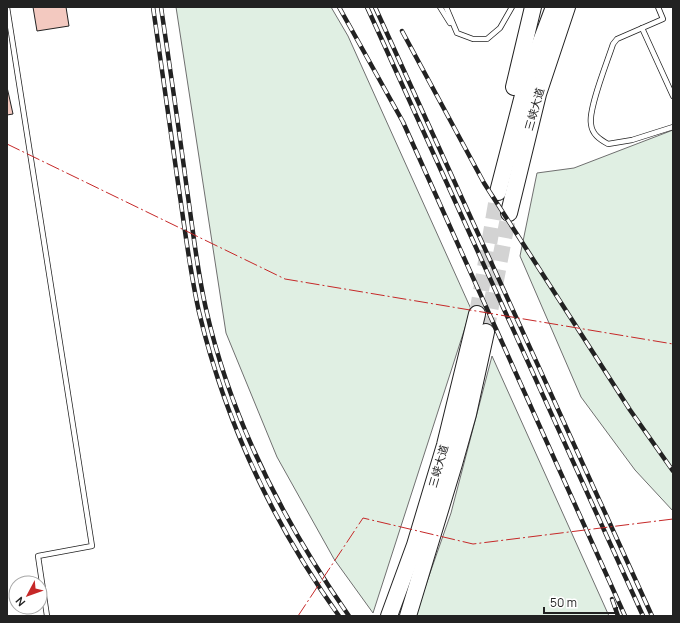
<svg xmlns="http://www.w3.org/2000/svg" width="680" height="623" font-family="Manrope,'Noto Sans SC',sans-serif">
  <style>
    .green { fill: #e0efe3; stroke: #6f6f6f }
    .building { fill: #f3c9c0; stroke: #222 }
    .lines { fill: none; stroke-linecap: round; stroke-linejoin: round }
    .highway-tunnel { stroke: #d3d3d3; stroke-width: 16; stroke-dasharray: 16 8; stroke-linecap: butt }
    .lane-casing { stroke: #222; stroke-width: 6 }
    .highway-casing { stroke: #222; stroke-width: 18 }
    .lane { stroke: #fff; stroke-width: 4.5 }
    .highway { stroke: #fff; stroke-width: 16 }
    .rail-casing { stroke: #222; stroke-width: 4.5 }
    .rail { stroke: #fff; stroke-width: 3; stroke-dasharray: 9; stroke-linecap: butt }
    .power { stroke: #c62828; stroke-width: 1; stroke-dasharray: 14 3 2 3; stroke-linecap: butt }
    .labels { text-anchor: middle; dominant-baseline: central; stroke-width: 3; stroke-linejoin: round; paint-order: stroke }
    .street-label { font-size: 11px; fill: #222; stroke: #fff }
  </style>
  <rect width="100%" height="100%" fill="#fff"/>
  <g class="green">
    <polygon points="176,7 331,7 348,36 471,309 373,613 334,559 277,457 226,333"/>
    <polygon points="673,130 673,511 635,470 581,397 520,256 537,173 574,168"/>
    <polygon points="492,356 609,616 415,616 451,513"/>
  </g>
  <g class="building">
    <polygon points="33,7 66,7 69,26 37,31"/>
    <polygon points="7,87 13,114 7,115"/>
  </g>
  <g class="lines">
    <g class="highway-tunnel">
      <polyline points="477,314 498,192"/>
      <polyline points="486,332 509,213"/>
    </g>
    <g class="lane-casing">
      <g id="lane">
        <polyline points="7,7 92,546 38,556 47,616"/>
        <polyline points="440,7 450,23"/>
        <polyline points="446,7 457,33 473,39 487,39 500,28 512,7"/>
        <path d="M658 7 663 19 617 39 613 44C608 60 588 109 591 124 592 134 599 139 608 144L632 140 673 127"/>
        <polyline points="642,28 673,96"/>
      </g>
    </g>
    <g class="highway-casing">
      <g id="highway">
        <polyline points="514,87 533,7"/>
        <polyline points="498,192 528,76 554,7"/>
        <polyline points="509,213 538,94 567,7"/>
        <polyline points="389,616 415,545 445,445 477,314"/>
        <polyline points="408,616 454,464 468,414 486,332"/>
      </g>
    </g>
    <use href="#lane" class="lane"/>
    <use href="#highway" class="highway"/>
    <g class="rail-casing">
      <g id="rail">
        <path d="M153 7C162 68 170 129 179 190 185 230 190 272 199 312 225 421 274 525 339 616"/>
        <path d="M161 7C170 68 179 129 187 190 193 230 197 270 206 309 231 420 284 523 349 616"/>
        <polyline points="339,7 403,122 625,616"/>
        <polyline points="367,7 643,616"/>
        <polyline points="375,7 652,616"/>
        <polyline points="402,31 484,183 630,410 673,471"/>
        <polyline points="612,599 618,616"/>
      </g>
    </g>
    <use href="#rail" class="rail"/>
    <g class="power">
      <polyline points="7,144 285,279 673,344"/>
      <polyline points="298,616 363,518 473,544 673,519"/>
    </g>
  </g>
  <g class="labels">
    <g class="street-label">
      <text transform="translate(534 109) rotate(-74)">三峡大道</text>
      <text transform="translate(438 466) rotate(-74)">三峡大道</text>
    </g>
  </g>
  <rect width="680" height="623" fill="none" stroke="#222222" stroke-width="16"/>
  <g transform="translate(28 595) rotate(229)"><circle r="19" fill="#ffffff" stroke="#a7a7a7"/>
  <path d="M0-3L7 15L0 10L-7 15Z" fill="#c62828"/>
  <text y="-6" font-size="11" font-weight="bold" text-anchor="middle" fill="#222222">N</text>
  </g>
  <path d="M544 607v6h73v-6" fill="none" stroke="#222222" stroke-width="2"/>
  <text x="550" y="607" font-size="12" fill="#222222" stroke="#ffffff" stroke-width="3" paint-order="stroke">50 m</text>
</svg>
